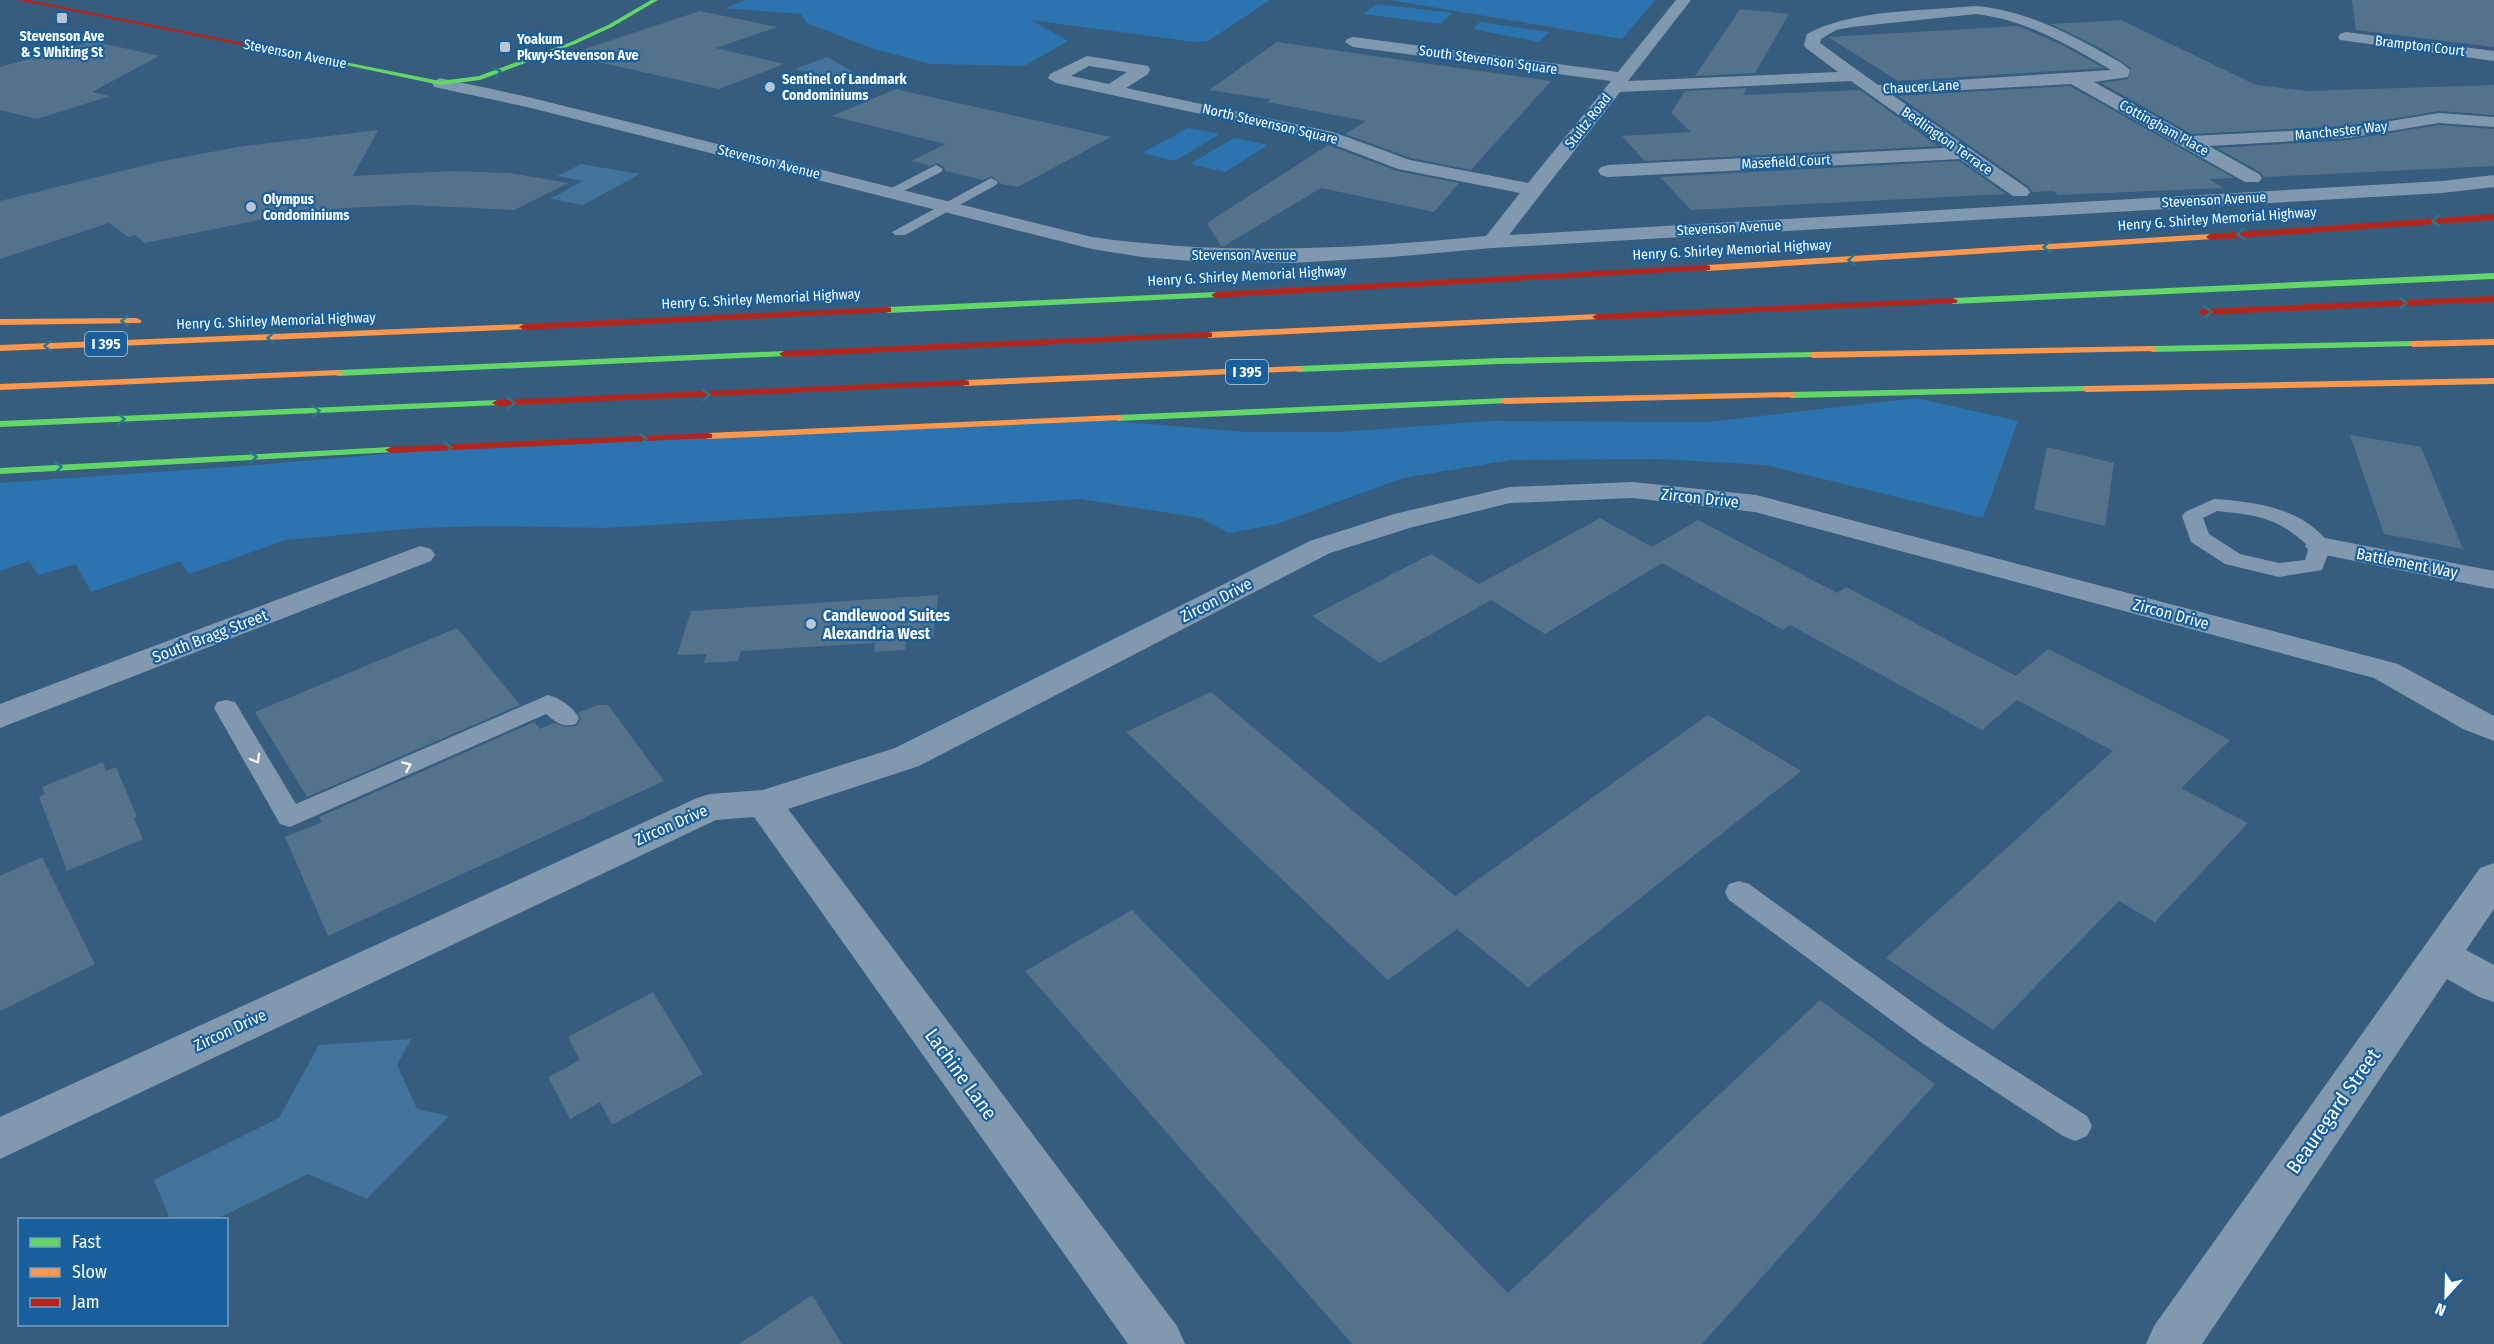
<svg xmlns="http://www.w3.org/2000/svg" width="2494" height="1344" font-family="'Fira Sans Condensed',sans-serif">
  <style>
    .green { fill: #2b74af }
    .water { fill: #43739b }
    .building { fill: #53728c }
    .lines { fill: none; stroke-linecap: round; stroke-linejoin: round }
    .lane { fill: #8199af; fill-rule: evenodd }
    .street { fill: #8199af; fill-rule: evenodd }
    .fast { fill: #63d668; fill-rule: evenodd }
    .slow { fill: #ff974d; fill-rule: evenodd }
    .jam { fill: #b3261e; fill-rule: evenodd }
    .oneway { stroke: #287791 }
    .oneway2 { stroke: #f2f5f7 }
    .poi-dot { fill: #b9c6d2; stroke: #195f9b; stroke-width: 2 }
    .labels { text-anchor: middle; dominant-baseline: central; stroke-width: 4.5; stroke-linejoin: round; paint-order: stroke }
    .far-poi-label { font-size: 14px; font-weight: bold; fill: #fff; stroke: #195f9b; text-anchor: start }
    .far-street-label { font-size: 14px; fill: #fff; stroke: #195f9b }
    .shield { fill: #195f9b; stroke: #bacfe1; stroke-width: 1.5 }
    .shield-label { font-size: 15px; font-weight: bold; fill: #fff }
    .street-label { font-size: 16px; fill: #fff; stroke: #195f9b }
    .poi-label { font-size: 16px; font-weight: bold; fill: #fff; stroke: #195f9b; text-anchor: start }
    .near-street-label { font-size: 20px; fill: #fff; stroke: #195f9b }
  </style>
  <rect width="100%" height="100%" fill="#365d7e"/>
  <g class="green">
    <polygon points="746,0 1270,0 1208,41 1194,42 1031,20 1068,41 1024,66 931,64 874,49 807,23 801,14 725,8"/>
    <polygon points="1390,0 1655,0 1622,39"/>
    <polygon points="1377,4 1453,13 1440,24 1363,14"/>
    <polygon points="1480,22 1549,32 1539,42 1473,29"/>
    <polygon points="1188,128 1220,134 1175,161 1142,153"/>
    <polygon points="1234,138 1268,145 1225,172 1190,164"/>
    <polygon points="1916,398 2018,421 1983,518 1766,465 1660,459 1511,460 1403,478 1277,524 1229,533 1200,518 1080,499 606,528 486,526 418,528 286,540 189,574 180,561 91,592 76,564 38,575 29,561 0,571 0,483 256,465 539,441 1076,418 1245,432 1341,432 1489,421 1708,422"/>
  </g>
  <g class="water">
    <polygon points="827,57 855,73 839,79 795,69"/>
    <polygon points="581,164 640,174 583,205 550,199 583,181 557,176"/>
    <polygon points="411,1039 397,1065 417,1109 449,1116 367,1199 308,1174 217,1219 170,1219 154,1180 279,1118 319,1045"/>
  </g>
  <g class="building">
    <polygon points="2352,0 2494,0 2494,47 2356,30"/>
    <polygon points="1740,9 1789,14 1755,73 1695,76"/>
    <polygon points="700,11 777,27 716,48 784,64 719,89 567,55"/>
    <polygon points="2121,20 2256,85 2307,91 2494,85 2494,115 2439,111 2348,126 2192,134 2101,83 2128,79 2131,68 2104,50 2051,24"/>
    <polygon points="2018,26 2062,45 2104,68 1898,81 1828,37"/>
    <polygon points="93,41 159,56 92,92 110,96 37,119 0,110 0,67"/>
    <polygon points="1277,42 1437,65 1551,81 1471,170 1411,158 1345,134 1366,121 1267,102 1270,100 1268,99 1209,90"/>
    <polygon points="2070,86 2234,178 2209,179 2223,188 2058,195 2053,191 2032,192 2028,186 1898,96"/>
    <polygon points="1747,88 1743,95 1860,90 1938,146 1645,161 1622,136 1691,132 1671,113 1685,91"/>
    <polygon points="896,89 926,96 1111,137 1018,187 1001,184 992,176 983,180 945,171 944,167 937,163 928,167 929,165 911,161 946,144 832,116"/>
    <polygon points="2439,125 2494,129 2494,166 2264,177 2260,172 2217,148 2348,140"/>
    <polygon points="378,130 353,176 451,171 510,173 568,183 514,210 410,205 345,208 275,217 145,243 135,235 128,237 109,223 0,259 0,201 158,162 238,147"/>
    <polygon points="1328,145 1397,171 1459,183 1434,212 1321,188 1224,246 1221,246 1207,223"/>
    <polygon points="1959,161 2006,194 1691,210 1660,177"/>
    <polygon points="2350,435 2421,447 2463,549 2384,534"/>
    <polygon points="2047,447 2114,463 2105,526 2034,509"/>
    <polygon points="1600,518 1652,547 1698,520 1837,593 1846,587 2016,676 2048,649 2230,740 2181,788 2248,823 2155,922 2119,901 1993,1030 1886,958 2113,751 2017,700 1982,730 1790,625 1783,630 1662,563 1545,634 1491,600 1380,663 1312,616 1431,554 1479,584"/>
    <polygon points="938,595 933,639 906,640 905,650 874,652 875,643 741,651 738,661 704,663 707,654 677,655 691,611"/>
    <polygon points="457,628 520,705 307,797 255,712"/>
    <polygon points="1211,692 1455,896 1708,715 1801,771 1528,987 1457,929 1388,980 1126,732"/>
    <polygon points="597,705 608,705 664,781 328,936 285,837 322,822 319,817 534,722 540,729 554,723 566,727 576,726 581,719 578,713"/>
    <polygon points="103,762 106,771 116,767 137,817 134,818 143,839 67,871 39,797 45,794 42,787"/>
    <polygon points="42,857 95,964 0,1011 0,876"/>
    <polygon points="1132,910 1508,1293 1820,1000 1935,1084 1702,1344 1352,1344 1025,971"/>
    <polygon points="653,992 703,1074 612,1125 600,1102 570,1119 548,1077 580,1060 568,1037"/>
    <polygon points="812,1295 842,1344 739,1344"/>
  </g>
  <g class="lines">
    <g class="lane">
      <polygon points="936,165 943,169 941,172 894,196 889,197 882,193"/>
      <polygon points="991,178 998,182 996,185 905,235 895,235 892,232"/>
      <path d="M2214 499C2257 502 2304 508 2331 546L2322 570 2279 577 2225 564 2191 542 2182 516 2185 512ZM2217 511C2258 515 2279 518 2309 547L2305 560 2279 563 2240 554 2209 534 2203 518Z"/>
      <path d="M548 695C560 698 573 707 579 718L576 724C562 728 556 722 546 714L290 827 280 824 214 708 217 702 226 700 235 702 296 804Z"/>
      <polygon points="1739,881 1749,884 1947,1027 2087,1116 2092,1126 2087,1136 2075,1141 2063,1136 1925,1045 1729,900 1725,892 1729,884"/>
    </g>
    <g class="street">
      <path d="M1676 0H1691L1628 81 1838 72 1806 48 1804 45 1807 34C1853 9 1924 11 1976 6 2030 11 2073 36 2120 62L2130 70 2128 77 2094 82 2191 136 2348 128 2439 113 2494 117V127L2439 123 2348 138 2209 146 2259 174 2262 178 2259 182H2245L2071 84 1891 94 2027 188 2030 192 2027 196H2013L1960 159 1608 177 1601 175 1598 171 1601 167 1608 165 1945 148 1851 81 1620 92 1509 235 2442 181 2494 175V187L2442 193 1492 248 1392 257 1292 263 1192 261 1142 257 1092 249 527 107 434 87 432 83 440 78 528 97 1092 237C1224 256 1353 249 1486 236L1520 193 1398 169 1322 140 1056 83 1048 78 1050 74 1087 56 1142 65 1148 66 1150 70 1148 74 1126 88 1333 132 1410 160 1528 183 1611 81 1353 47 1345 42 1347 39 1353 37 1618 72ZM1976 14C2026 20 2069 45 2111 70L1878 85 1820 43 1821 39 1836 30 1852 27ZM1089 66 1127 72 1109 84 1071 76Z"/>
      <polygon points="2346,32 2494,51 2494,61 2340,40 2338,37 2340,34"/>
      <polygon points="1633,482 1756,495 2398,664 2494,716 2494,741 2463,729 2374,678 1755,512 1633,498 1510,503 1413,527 1330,553 919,766 788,809 1177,1326 1185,1344 1128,1344 754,817 716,820 0,1159 0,1117 697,798 710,794 763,790 895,748 1310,541 1394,514 1510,487"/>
      <polygon points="2320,537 2494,571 2494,589 2310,552 2305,546 2310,540"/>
      <polygon points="420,546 431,549 435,555 431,561 0,728 0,704"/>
      <polygon points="2494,863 2494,909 2466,950 2494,965 2494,1002 2479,997 2447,979 2202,1344 2146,1344 2154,1326 2480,868"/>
    </g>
    <g class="fast">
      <polygon points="651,0 658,0 612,27 575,44 480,80 440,85 317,59 320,57 440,81 479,76 571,42 608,25"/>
      <polygon points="2494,273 2494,279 1953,304 1948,301 1953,298"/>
      <polygon points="1216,292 1219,293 1219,297 888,313 883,310 888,307"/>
      <polygon points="2413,341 2418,344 2416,346 2152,352 2147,349 2152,346"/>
      <polygon points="784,351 789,354 788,356 338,376 333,373 338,370"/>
      <polygon points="1813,352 1817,353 1817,357 1500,364 1298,372 1293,369 1298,366 1500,358"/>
      <polygon points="2086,386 2090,387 2090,391 1791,398 1786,395 1791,392"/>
      <polygon points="1505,398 1510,401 1509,403 1118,421 1113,418 1118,415"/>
      <polygon points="497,400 502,403 501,405 0,427 0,421"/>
      <polygon points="391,447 397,450 395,452 0,474 0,468"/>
    </g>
    <g class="slow">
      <polygon points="2210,234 2214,237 2213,239 1707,271 1703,268 1707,265"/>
      <polygon points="1597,314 1602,317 1600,319 1209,338 1204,335 1209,332"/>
      <polygon points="137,318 142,321 140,323 0,325 0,319"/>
      <polygon points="524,324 527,325 527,329 0,351 0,345"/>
      <polygon points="2494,339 2494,345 2413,347 2408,344 2413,341"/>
      <polygon points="2152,346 2157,349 2155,351 1813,358 1808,355 1813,352"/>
      <polygon points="1298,366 1303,369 1302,371 965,386 960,383 965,380"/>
      <polygon points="338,370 343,373 342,375 0,390 0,384"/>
      <polygon points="2494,378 2494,384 2086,392 2081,389 2086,386"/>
      <polygon points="1791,392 1795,393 1795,397 1505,404 1500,401 1505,398"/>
      <polygon points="1118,415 1123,418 1122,420 708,439 703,436 708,433"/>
    </g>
    <g class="jam">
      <polygon points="17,0 29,0 323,59 320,61"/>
      <polygon points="2494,214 2494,220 2210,240 2206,237 2210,234"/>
      <polygon points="1707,265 1710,266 1710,270 1216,298 1211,295 1216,292"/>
      <polygon points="2494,296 2494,302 2203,315 2198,312 2203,309"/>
      <polygon points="1953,298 1958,301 1956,303 1597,320 1592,317 1597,314"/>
      <polygon points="888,307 891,308 891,312 524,330 519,327 524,324"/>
      <polygon points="1209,332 1212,333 1212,337 784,357 779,354 784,351"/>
      <polygon points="965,380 969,381 969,385 497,406 492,403 497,400"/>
      <polygon points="708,433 712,434 712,438 391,453 385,450 391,447"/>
    </g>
  </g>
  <defs><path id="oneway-chevron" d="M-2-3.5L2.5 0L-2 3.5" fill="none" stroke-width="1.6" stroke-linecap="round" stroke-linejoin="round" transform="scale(1.5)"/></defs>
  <g class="oneway">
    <use href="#oneway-chevron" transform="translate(497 72) rotate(-20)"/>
    <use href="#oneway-chevron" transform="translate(2436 221) rotate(176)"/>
    <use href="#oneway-chevron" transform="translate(2241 234) rotate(176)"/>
    <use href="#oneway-chevron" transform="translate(2047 247) rotate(176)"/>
    <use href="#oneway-chevron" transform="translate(1852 260) rotate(177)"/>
    <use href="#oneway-chevron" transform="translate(2403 303) rotate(-3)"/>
    <use href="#oneway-chevron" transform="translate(2208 312) rotate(-2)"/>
    <use href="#oneway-chevron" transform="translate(125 321) rotate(179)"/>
    <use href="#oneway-chevron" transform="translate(271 338) rotate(178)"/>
    <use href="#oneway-chevron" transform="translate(48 346) rotate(178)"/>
    <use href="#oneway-chevron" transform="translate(706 395) rotate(-2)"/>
    <use href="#oneway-chevron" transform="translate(511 403) rotate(-2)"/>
    <use href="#oneway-chevron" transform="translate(316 411) rotate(-2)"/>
    <use href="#oneway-chevron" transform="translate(121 419) rotate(-2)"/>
    <use href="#oneway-chevron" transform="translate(643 439) rotate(-3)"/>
    <use href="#oneway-chevron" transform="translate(448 448) rotate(-3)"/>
    <use href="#oneway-chevron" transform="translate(253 457) rotate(-3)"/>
    <use href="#oneway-chevron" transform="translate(58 467) rotate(-3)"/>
  </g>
  <g class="oneway2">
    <use href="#oneway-chevron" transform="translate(256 759) rotate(60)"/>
    <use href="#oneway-chevron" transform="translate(407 766) rotate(-24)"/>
  </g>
  <g class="poi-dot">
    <rect x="56" y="12" width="12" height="12" rx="3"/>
    <rect x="499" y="41" width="12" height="12" rx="3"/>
    <circle cx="770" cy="87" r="6"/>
    <circle cx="251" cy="207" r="6"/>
    <circle cx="811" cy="624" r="6"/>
  </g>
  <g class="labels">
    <g class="far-poi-label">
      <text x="62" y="36" text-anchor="middle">Stevenson Ave<tspan x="62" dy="16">&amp; S Whiting St</tspan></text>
      <text x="517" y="39">Yoakum<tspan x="517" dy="16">Pkwy+Stevenson Ave</tspan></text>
      <text x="782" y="79">Sentinel of Landmark<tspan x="782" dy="16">Condominiums</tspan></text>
      <text x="263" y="199">Olympus<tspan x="263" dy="16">Condominiums</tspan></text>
    </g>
    <g class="far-street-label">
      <text transform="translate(2420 46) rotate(7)">Brampton Court</text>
      <text transform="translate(295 54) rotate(11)">Stevenson Avenue</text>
      <text transform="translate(1488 60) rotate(8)">South Stevenson Square</text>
      <text transform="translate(1921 87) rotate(-3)">Chaucer Lane</text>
      <text transform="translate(1588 121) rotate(-52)">Stultz Road</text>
      <text transform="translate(1270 124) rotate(13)">North Stevenson Square</text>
      <text transform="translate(2164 128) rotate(29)">Cottingham Place</text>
      <text transform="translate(2341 131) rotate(-6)">Manchester Way</text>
      <text transform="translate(1947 141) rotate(35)">Bedlington Terrace</text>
      <text transform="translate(769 162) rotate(14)">Stevenson Avenue</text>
      <text transform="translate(1786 162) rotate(-3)">Masefield Court</text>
      <text transform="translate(2214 200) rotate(-3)">Stevenson Avenue</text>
      <text transform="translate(2217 219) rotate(-4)">Henry G. Shirley Memorial Highway</text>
      <text transform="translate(1729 228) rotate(-3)">Stevenson Avenue</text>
      <text transform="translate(1732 250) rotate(-3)">Henry G. Shirley Memorial Highway</text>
      <text x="1244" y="255">Stevenson Avenue</text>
      <text transform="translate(1247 276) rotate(-3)">Henry G. Shirley Memorial Highway</text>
      <text transform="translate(761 299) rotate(-3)">Henry G. Shirley Memorial Highway</text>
      <text transform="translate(276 321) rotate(-2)">Henry G. Shirley Memorial Highway</text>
    </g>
    <g class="shield">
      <rect x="85" y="332" width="42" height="24" rx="4.5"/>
      <rect x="1226" y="360" width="42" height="24" rx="4.5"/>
    </g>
    <g class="shield-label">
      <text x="106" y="344">I 395</text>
      <text x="1247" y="372">I 395</text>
    </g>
    <g class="street-label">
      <text transform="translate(1700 498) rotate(6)">Zircon Drive</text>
      <text transform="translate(2407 563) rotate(11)">Battlement Way</text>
      <text transform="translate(1216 600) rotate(-27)">Zircon Drive</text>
      <text transform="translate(2171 614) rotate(15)">Zircon Drive</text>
      <text transform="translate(210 636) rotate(-21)">South Bragg Street</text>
      <text transform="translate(671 825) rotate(-24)">Zircon Drive</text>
      <text transform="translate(230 1030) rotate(-25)">Zircon Drive</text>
    </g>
    <g class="poi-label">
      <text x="823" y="615">Candlewood Suites<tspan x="823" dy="18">Alexandria West</tspan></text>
    </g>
    <g class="near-street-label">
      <text transform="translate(961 1074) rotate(54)">Lachine Lane</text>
      <text transform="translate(2333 1111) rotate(-55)">Beauregard Street</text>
    </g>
  </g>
  <rect x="18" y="1218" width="210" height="108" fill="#195f9b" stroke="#759fc3" stroke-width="1.5"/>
  <rect x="30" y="1238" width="30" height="9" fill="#63d668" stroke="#759fc3" stroke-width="1.5"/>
  <text x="72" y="1248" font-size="18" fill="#ffffff">Fast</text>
  <rect x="30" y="1268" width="30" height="9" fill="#ff974d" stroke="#759fc3" stroke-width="1.5"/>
  <text x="72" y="1278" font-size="18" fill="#ffffff">Slow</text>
  <rect x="30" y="1298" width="30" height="9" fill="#b3261e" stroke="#759fc3" stroke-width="1.5"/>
  <text x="72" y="1308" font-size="18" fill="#ffffff">Jam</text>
  <g transform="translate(2446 1296) rotate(202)" stroke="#195f9b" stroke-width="4.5" paint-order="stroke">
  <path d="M0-4.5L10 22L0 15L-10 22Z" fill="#ffffff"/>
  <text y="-9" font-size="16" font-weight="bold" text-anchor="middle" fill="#ffffff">N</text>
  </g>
</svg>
